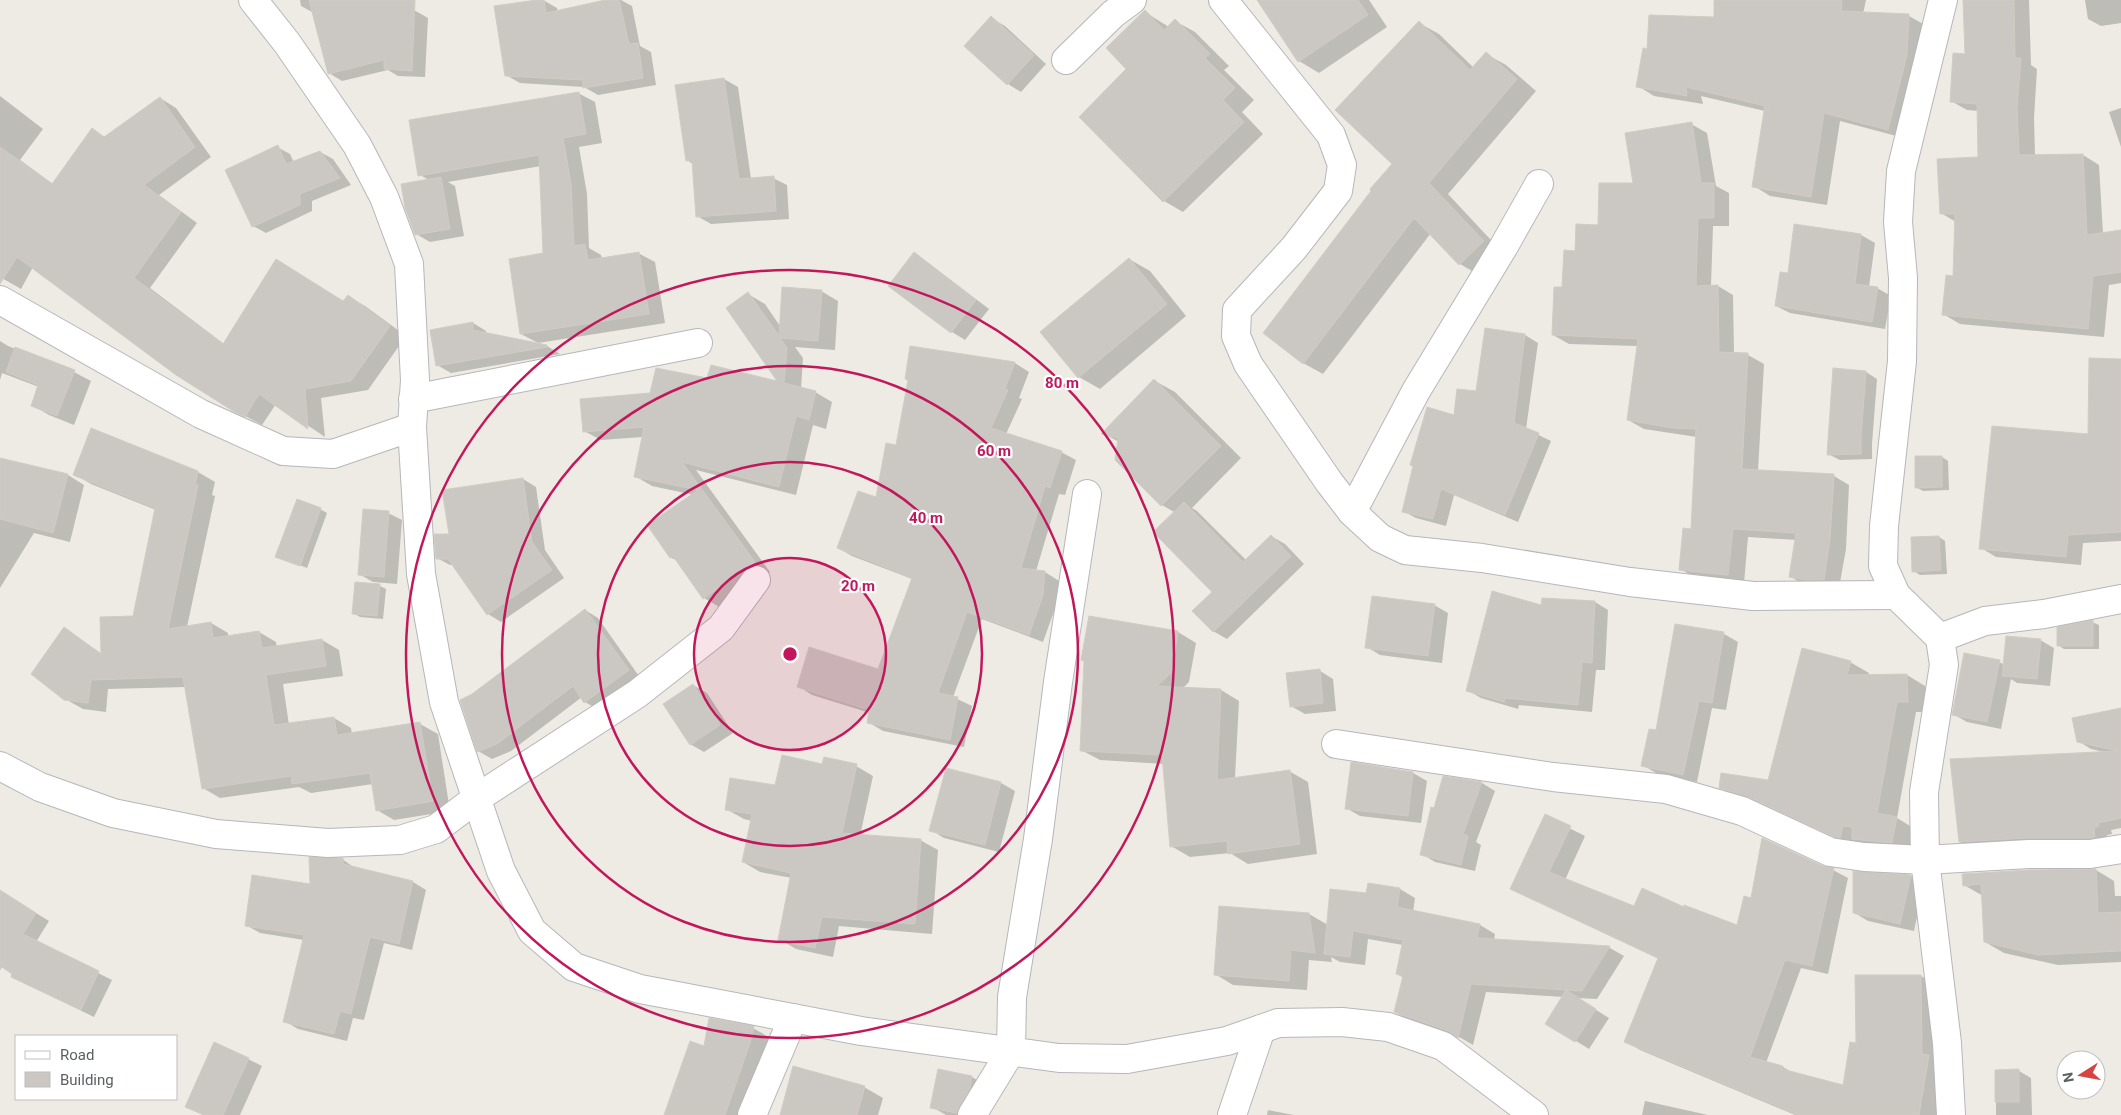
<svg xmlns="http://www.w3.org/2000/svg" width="2121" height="1115" font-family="Roboto,sans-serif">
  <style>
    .shadow { fill: #0003 }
    .building { fill: #cbc7c3; stroke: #d1ccc3 }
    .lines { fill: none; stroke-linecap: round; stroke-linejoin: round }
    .minor-casing { stroke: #b5b7ba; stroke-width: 30 }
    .minor { stroke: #fff; stroke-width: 28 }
    .ring { fill: none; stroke: #c2185b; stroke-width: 2.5 }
    .centre { fill: #c2185b; stroke: #fff; stroke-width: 2.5 }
    .ring-label { font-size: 15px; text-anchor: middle; font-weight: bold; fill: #c2185b; stroke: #fff; stroke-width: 4.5; stroke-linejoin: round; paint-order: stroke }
  </style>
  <rect width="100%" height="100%" fill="#edebe4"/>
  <g class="shadow">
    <polygon points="300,0 345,0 414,10 428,18 425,77 398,76 388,70 342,81 329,73 314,13 301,6"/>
    <polygon points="543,0 557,8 558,12 610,0 621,0 632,6 640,46 651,52 656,85 598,95 584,87 520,83 506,75"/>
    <polygon points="1274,0 1369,0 1387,27 1319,73 1299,61 1263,7"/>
    <polygon points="1715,0 1866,0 1863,14 1909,16 1925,25 1904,138 1840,121 1827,205 1770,196 1754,186 1765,111 1701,96 1703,104 1654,96 1638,86 1649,50 1715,18"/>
    <polygon points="1965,0 2029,0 2031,65 2037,69 2034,118 2035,156 2083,155 2099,165 2103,234 2121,231 2121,283 2109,285 2104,337 1960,324 1943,314 1954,277 1956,222 1941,213 1979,158 1979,111 1967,110 1951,101 1966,56"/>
    <polygon points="2085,0 2121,0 2121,23 2101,26 2088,19"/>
    <polygon points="1145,12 1169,27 1175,21 1195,32 1229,66 1224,70 1254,100 1242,112 1263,134 1183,212 1164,201 1128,69"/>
    <polygon points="991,18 1005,26 1046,64 1021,92 1008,84"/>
    <polygon points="1419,23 1439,34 1474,68 1486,54 1506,65 1536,91 1448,194 1503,253 1479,275 1460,264 1431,233 1323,374 1303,363 1393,164"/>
    <polygon points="724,79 738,87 751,179 773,178 787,185 789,219 711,224 697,216 693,164 687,160"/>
    <polygon points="578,93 595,102 602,143 579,147 587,194 589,248 601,255 602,259 638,253 655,262 665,323 538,343 521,334 545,255 541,166 448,182 455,186 464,236 430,242 416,234 429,180 420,175"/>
    <polygon points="0,96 43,129 20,160 53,184 93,130 106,138 160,98 176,108 211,157 159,195 197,223 150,288 224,344 344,302 348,296 365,306 406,336 368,390 321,398 325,437 276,404 262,425 234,410 33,267 21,289 0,277"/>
    <polygon points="2121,108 2121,147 2109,112"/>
    <polygon points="1691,124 1707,133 1716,186 1729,193 1729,226 1713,226 1711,286 1718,286 1733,295 1734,354 1748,355 1764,364 1758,471 1834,476 1849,485 1846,549 1839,588 1806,586 1791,577 1797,540 1748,537 1744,583 1696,578 1680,569 1692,531 1697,437 1644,429 1628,420 1638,346 1569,344 1553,335 1563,289 1577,252 1635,184"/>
    <polygon points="277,147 290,154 294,163 320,152 333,159 351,185 312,201 312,211 266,233 253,226 227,171"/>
    <polygon points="1795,226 1861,235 1875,243 1869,287 1877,288 1891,296 1885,329 1790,313 1776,306 1789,275"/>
    <polygon points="914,254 927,262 989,309 965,340 952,332 890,285"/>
    <polygon points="1129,259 1150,271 1186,316 1100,389 1079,377"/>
    <polygon points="821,291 838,301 835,350 795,347 803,358 801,389 815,392 832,402 826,429 813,425 796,495 696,470 770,572 721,608 704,598 679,562 670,557 694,495 652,486 635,476 643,437 601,440 584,431 652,395 708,380 780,383 748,294 765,304 780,326"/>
    <polygon points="473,323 486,331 486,334 547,346 560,354 451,373 437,365"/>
    <polygon points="1486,329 1525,335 1538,343 1526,429 1551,441 1518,522 1454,495 1446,526 1416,518 1403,511 1455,417 1477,393"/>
    <polygon points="0,341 8,346 74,372 91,381 74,425 49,415 32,405 39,387 2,373 0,380"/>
    <polygon points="911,348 1015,363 1029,372 1019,398 1022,399 1006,434 1061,452 1076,460 1065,495 1059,494 1036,571 1045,572 1059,581 1057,603 1043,642 982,619 953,697 972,706 964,747 883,731 868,722 870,713 812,695 798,686 879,671 912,579 852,556 838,548 877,499 898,446 909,380"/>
    <polygon points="2121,361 2121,541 2083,543 2081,565 1996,557 1981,548 2089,436"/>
    <polygon points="1835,370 1866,372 1877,379 1872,444 1872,459 1840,460 1828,454"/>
    <polygon points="1155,381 1175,392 1241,458 1192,508 1197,511 1246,560 1271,536 1285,544 1304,564 1227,639 1213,631 1214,592 1174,512 1162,505 1116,459 1119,442 1103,433"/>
    <polygon points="1942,457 1948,461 1949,490 1923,491 1916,487"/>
    <polygon points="0,460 68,475 84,485 70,542 34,533 0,588"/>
    <polygon points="198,472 215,482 212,495 215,496 187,627 211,623 228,633 228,637 259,632 276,642 277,647 322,640 339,650 343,676 283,684 289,725 334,718 351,728 352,734 420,724 438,734 450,811 394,820 377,810 373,784 311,793 299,787 220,798 203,788 186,687 108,689 106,712 83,709 65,699 65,629 102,654 134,617 156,510 91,484 74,474"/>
    <polygon points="523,479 536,487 545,550 564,578 501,622 488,614 454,565 450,565 437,558 450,535"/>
    <polygon points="320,509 327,513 307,568 276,556"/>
    <polygon points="388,513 402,520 397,584 373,582 359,574"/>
    <polygon points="1939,537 1945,541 1947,574 1920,575 1914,571"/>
    <polygon points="380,586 386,589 383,619 360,617 353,613"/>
    <polygon points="1595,602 1608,610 1605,670 1596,670 1592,712 1519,705 1518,709 1481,698 1467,690 1542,607"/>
    <polygon points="1434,605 1448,613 1442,663 1380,655 1367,647"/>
    <polygon points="585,610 598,618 641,679 599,710 585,702 582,697 511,751 492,759 478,751 473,695"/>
    <polygon points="1090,617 1178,632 1196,643 1189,682 1183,688 1221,690 1239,701 1235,778 1289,771 1308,782 1317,854 1248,864 1230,853 1190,857 1171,846 1164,764 1100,760 1081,750"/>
    <polygon points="2092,622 2099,625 2099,649 2064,649 2058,645"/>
    <polygon points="1676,625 1724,634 1738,642 1726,710 1712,708 1697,782 1656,773 1643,765 1657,732"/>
    <polygon points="2040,640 2054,648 2050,686 2017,683 2011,679 2001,729 1967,722 1953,714 1999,662 2005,665"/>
    <polygon points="1850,662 1869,673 1868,676 1907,675 1925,686 1926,712 1916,712 1897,818 1915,829 1911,853 1855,847 1769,807 1739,798 1721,787 1768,782"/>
    <polygon points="1320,671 1333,679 1336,711 1305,714 1291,706"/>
    <polygon points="693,685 707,693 733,733 704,752 690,744"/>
    <polygon points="2121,709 2121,828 2111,830 2112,834 2107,835 2107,845 1973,849 1960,842 2104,752 2091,749 2078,741"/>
    <polygon points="823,766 856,766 873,776 860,836 920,840 938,850 932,934 839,926 833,957 796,949 779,939 792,878 760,872 743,862 752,821 744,819 726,809"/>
    <polygon points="947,769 1001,783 1015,791 999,852 944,838 931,830"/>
    <polygon points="1413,773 1427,781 1421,823 1360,816 1346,808"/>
    <polygon points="1444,777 1482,783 1495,791 1476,842 1481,845 1475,871 1435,862 1422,854"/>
    <polygon points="1545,816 1585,836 1565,880 1635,907 1684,909 1738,926 1752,899 1823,867 1833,870 1848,878 1828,974 1801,968 1766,1063 1783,1067 1793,1073 1844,1086 1857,1044 1921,976 1936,985 1944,1065 1937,1115 1795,1115 1640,1050 1625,1041 1659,959 1511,889"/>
    <polygon points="342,859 355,868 413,882 426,890 412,950 384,943 364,1020 353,1018 347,1041 298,1029 285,1021 304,940 260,933 246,925 312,885"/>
    <polygon points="2096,870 2114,881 2115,896 2121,896 2121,962 2058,965 2004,953 1985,942 1983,896 1964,885"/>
    <polygon points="1911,876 1924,884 1914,931 1868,921 1855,913"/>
    <polygon points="1400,889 1415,898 1413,912 1480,925 1495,934 1494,940 1610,948 1624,956 1597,999 1577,998 1609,1018 1589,1049 1547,1023 1564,997 1486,992 1473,1045 1461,1038 1410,1021 1395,1012 1404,978 1397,974 1403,945 1368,939 1365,965 1340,962 1331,957 1332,962 1309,960 1307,990 1233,985 1215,974 1309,914 1328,925 1367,895"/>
    <polygon points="0,891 49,921 36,942 112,980 94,1017 26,984 12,976 14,973 0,965"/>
    <polygon points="753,1028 772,1039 748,1115 666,1115 705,1048"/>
    <polygon points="248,1059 262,1066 240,1115 203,1115 187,1106"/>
    <polygon points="1996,1071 2019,1071 2031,1078 2032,1115 1996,1115"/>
    <polygon points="972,1077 985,1085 973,1115 946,1115 932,1107"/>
    <polygon points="864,1087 883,1098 878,1115 781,1115"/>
    <polygon points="1645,1101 1708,1115 1642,1115"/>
    <polygon points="1268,1110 1294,1115 1267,1115"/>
  </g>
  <g class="building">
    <polygon points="309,0 415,0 412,71 384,69 384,60 328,74"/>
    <polygon points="537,0 544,0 546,13 605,0 619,0 629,44 638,43 643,78 583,88 583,80 505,76 494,6"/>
    <polygon points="1257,0 1358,0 1368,15 1298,62"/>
    <polygon points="1714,0 1842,0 1841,11 1909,14 1907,55 1888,130 1824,113 1811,197 1752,187 1764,111 1769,110 1764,109 1765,106 1686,87 1687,96 1636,87 1643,48 1647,49 1649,15 1714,17"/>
    <polygon points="1963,0 2014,0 2015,58 2021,58 2017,108 2019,155 2083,154 2087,235 2121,230 2121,272 2093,276 2088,329 1942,315 1946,275 1953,276 1955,214 1940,214 1937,159 1978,157 1977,104 1950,102 1953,53 1965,54"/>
    <polygon points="1145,10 1164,30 1175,19 1210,54 1205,58 1235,88 1223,100 1244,122 1163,202 1079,117 1126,69 1106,48"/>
    <polygon points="991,16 1034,55 1007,85 964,46"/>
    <polygon points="1419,21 1470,70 1486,52 1517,79 1429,183 1484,241 1459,265 1414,218 1303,364 1263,333 1371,191 1370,189 1392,164 1335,110"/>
    <polygon points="724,78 739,179 774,176 776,211 696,217 692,160 686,161 675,85"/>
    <polygon points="579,92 586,134 563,138 571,184 574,246 585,244 588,260 639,252 649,314 520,334 509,259 543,253 539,155 418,176 409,120"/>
    <polygon points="160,97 195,147 144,185 181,212 134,278 223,344 276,259 343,301 348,295 390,326 351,381 305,389 308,429 259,394 245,417 233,411 176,375 17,257 0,284 0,147 52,184 92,128 104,137"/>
    <polygon points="1692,122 1701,183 1714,183 1714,218 1698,218 1696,286 1718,285 1719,352 1748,353 1742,469 1834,474 1830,539 1824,580 1806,580 1789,577 1796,533 1733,529 1728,575 1679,570 1683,528 1691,529 1696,429 1672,428 1627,420 1638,339 1552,335 1554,287 1562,287 1564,250 1575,251 1576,224 1598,225 1599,183 1633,183 1625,133"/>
    <polygon points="278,145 286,164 320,151 340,178 300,194 300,205 252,227 225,170"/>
    <polygon points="441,177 450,229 415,235 405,208 401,184"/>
    <polygon points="1794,224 1861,234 1855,284 1878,287 1872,322 1775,306 1780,272 1788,273"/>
    <polygon points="914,252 976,300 951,333 888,286"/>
    <polygon points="1129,258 1167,304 1078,378 1040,332"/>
    <polygon points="782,287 822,290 818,341 780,338 787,348 784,383 816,391 809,420 796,416 779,487 682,462 755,562 703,599 673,556 670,558 647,525 698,490 634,477 644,427 583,432 580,399 650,393 656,368 707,378 711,365 777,381 726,308 748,292 779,336"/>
    <polygon points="473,322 473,330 547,345 547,347 436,366 430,330"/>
    <polygon points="1485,328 1525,334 1514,423 1539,433 1505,515 1441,489 1433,519 1402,512 1413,466 1410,465 1427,407 1454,415 1457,389 1476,391"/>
    <polygon points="910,346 1015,362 1005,389 1008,390 991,428 1062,451 1050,488 1045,486 1021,568 1045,571 1043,595 1029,635 967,612 938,693 958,697 950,740 867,723 869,710 797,687 809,647 878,669 912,578 837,548 858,491 876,497 886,443 896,445 908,380 905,379"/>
    <polygon points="15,347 75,370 57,416 31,406 38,385 6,372"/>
    <polygon points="2089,358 2121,359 2121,532 2068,535 2066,557 1979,549 1992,426 2088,434"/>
    <polygon points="1833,368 1866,371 1861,437 1861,454 1827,455"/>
    <polygon points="1154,379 1221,446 1161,506 1115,460 1118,438 1101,434"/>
    <polygon points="91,428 198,471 195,485 198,485 168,629 211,622 213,638 259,631 262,648 322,639 326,666 266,675 274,725 334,717 337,735 420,722 433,801 376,811 370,773 292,784 291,776 202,789 183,677 91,680 88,703 64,700 31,674 64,627 101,654 100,617 133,616 155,508 73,475"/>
    <polygon points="1915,456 1942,456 1942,487 1915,488"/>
    <polygon points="0,458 68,474 53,533 0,519"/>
    <polygon points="523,478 532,542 552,570 487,615 448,559 436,559 434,534 449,534 442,490"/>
    <polygon points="297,499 321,508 300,566 275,557"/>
    <polygon points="1184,502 1243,562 1271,535 1291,556 1213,632 1192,611 1212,592 1153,532"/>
    <polygon points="363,509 389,511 384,577 358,575"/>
    <polygon points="1939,536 1941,570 1912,572 1911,537"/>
    <polygon points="355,582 380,584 377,616 352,614"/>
    <polygon points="1492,591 1541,605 1542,598 1595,601 1592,663 1582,662 1578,705 1505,698 1504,702 1466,691"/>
    <polygon points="1372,596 1435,604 1428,656 1365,648"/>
    <polygon points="585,609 629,670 584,703 573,686 497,744 477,752 460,700 472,694"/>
    <polygon points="1089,616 1178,631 1172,672 1157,686 1221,689 1217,780 1290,770 1300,844 1228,854 1227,841 1170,847 1162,755 1080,751 1084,661 1081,660"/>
    <polygon points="2093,620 2093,646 2057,646 2057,627"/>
    <polygon points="1675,624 1724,632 1712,703 1699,701 1683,775 1641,766 1649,729 1656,730"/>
    <polygon points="2006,636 2041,639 2037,679 2002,676"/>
    <polygon points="1802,648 1851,661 1847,675 1907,674 1908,702 1897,702 1877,813 1897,817 1892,843 1852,839 1852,827 1843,826 1840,838 1835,837 1748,797 1719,788 1721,773 1768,780"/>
    <polygon points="1964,653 2000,660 1987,722 1952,715"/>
    <polygon points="1320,669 1323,703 1290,707 1286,673"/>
    <polygon points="693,684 720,725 690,745 663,704"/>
    <polygon points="2121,708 2121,818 2098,823 2099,826 2094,828 2095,837 2089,838 2028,838 1959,842 1950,759 2118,751 2077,742 2072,718"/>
    <polygon points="782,755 822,764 824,757 857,764 842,833 921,839 915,924 822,917 815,948 778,940 791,873 742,862 752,814 725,810 730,778 775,785"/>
    <polygon points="1351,762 1413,772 1408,816 1345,809"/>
    <polygon points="946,768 1001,782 985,845 929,831"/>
    <polygon points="1443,776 1482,782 1463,834 1468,836 1461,865 1420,855 1431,807 1434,808"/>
    <polygon points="1545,814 1571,826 1549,872 1634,906 1642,888 1684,907 1684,905 1737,925 1744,896 1751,898 1762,838 1823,866 1834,868 1812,966 1785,960 1750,1057 1783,1066 1782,1069 1843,1085 1850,1042 1856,1043 1855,975 1921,975 1922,1054 1929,1055 1919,1115 1798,1115 1624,1042 1658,958 1510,889"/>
    <polygon points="309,857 343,858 343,864 413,881 399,944 370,937 351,1014 340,1011 334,1034 283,1022 304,935 245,926 252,875 310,884"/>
    <polygon points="2096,869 2098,913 2121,912 2121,951 2038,955 1984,942 1981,884 1963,886 1962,874 2029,870"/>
    <polygon points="1853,871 1911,875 1900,924 1853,913"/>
    <polygon points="1368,883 1400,888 1397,907 1480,924 1477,938 1610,946 1582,991 1471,984 1458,1038 1448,1031 1394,1012 1403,976 1396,974 1403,940 1353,931 1350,957 1324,954 1330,889 1366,893"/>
    <polygon points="0,890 36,913 23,934 99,971 81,1010 11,977 12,974 2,967 0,970"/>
    <polygon points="1219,906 1309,913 1315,953 1291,950 1289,981 1214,975"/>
    <polygon points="1566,990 1596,1009 1575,1042 1545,1024"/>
    <polygon points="709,1018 754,1026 750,1043 725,1115 664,1115 690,1041 704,1046"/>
    <polygon points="214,1042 249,1058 223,1115 204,1115 185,1107"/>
    <polygon points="793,1066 865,1086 857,1115 780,1115"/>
    <polygon points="938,1069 972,1076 970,1089 957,1113 930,1108"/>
    <polygon points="2019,1069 2019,1102 1995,1102 1995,1070"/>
  </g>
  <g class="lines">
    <g class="minor-casing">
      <g id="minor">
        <polyline points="253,0 287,43 357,145 384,197 409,264 415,380 412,427 421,574 444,702 501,871 532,931 574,967 640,989 861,1031 1059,1058 1127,1059 1227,1041 1278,1023 1342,1022 1388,1027 1443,1046 1534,1115"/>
        <polyline points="1223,0 1331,135 1342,165 1338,191 1294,248 1237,310 1236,336 1248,364 1329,482 1352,512 1380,538 1405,550 1482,558 1630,582 1753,596 1896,595"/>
        <polyline points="1943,0 1901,171 1898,222 1903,278 1902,361 1884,526 1883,566 1896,595 1940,638 1944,665 1924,792 1925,860 1947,1043 1951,1115"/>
        <polyline points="1066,60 1113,14 1132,0"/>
        <polyline points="0,300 201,414 283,451 333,454 412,427"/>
        <polyline points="413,399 698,343"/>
        <polyline points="1352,512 1416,391 1504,246 1539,184"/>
        <polyline points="1940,638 1985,621 2044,614 2121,599"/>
        <polyline points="1336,744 1553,777 1666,789 1742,811 1830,852 1864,857 1925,860 2029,854 2090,854 2121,849"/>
        <polyline points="0,766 40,787 113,813 216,834 328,843 400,840 436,829 477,798 637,694 721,628 756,580"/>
        <polyline points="752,1115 793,1018"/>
        <polyline points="972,1115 1011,1051 1012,997 1038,839 1058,682 1087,494"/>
        <polyline points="1232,1115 1261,1029"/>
      </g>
    </g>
    <use href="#minor" class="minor"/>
  </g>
  <circle cx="790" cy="654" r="96" fill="#c2185b" fill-opacity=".12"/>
  <g class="ring">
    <circle cx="790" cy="654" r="96"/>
    <circle cx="790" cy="654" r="192"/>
    <circle cx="790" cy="654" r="288"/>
    <circle cx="790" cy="654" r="384"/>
  </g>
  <circle cx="790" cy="654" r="8" class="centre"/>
  <g class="ring-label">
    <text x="1062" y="388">80 m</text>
    <text x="994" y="456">60 m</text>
    <text x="926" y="523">40 m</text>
    <text x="858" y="591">20 m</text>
  </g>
  <rect x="15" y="1035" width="162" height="65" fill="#ffffff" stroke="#bebfc1"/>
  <rect x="25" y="1051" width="25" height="8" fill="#ffffff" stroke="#bebfc1"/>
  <text x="60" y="1060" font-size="15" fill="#5c6063">Road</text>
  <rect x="25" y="1072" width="25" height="15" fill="#cbc7c3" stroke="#bebfc1"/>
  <text x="60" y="1085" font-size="15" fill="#5c6063">Building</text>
  <g transform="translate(2081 1075) rotate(259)"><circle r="24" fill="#ffffff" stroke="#bebfc1"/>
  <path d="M0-4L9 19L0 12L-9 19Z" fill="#d64442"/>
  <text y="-8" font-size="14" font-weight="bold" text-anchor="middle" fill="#5c6063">N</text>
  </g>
</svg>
